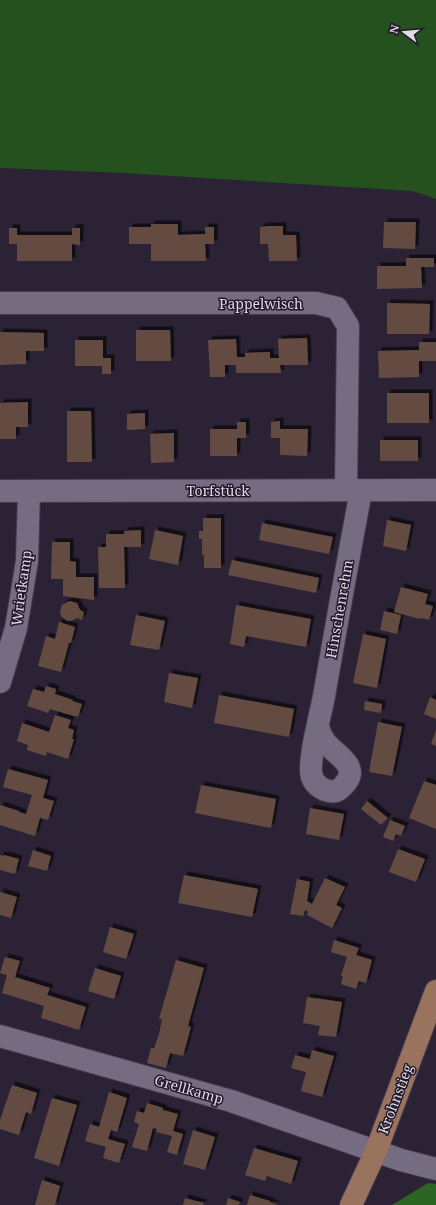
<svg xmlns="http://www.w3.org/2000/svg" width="436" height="1205" font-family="'Noto Serif',serif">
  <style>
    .green { fill: #24511d }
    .forest { fill: #2c6423 }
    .building { fill: #634b42; filter: url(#shadow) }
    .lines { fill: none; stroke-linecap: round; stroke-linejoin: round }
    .minor-casing { stroke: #443d4c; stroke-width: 24 }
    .major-casing { stroke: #443d4c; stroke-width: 24 }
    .minor { stroke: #766c82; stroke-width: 22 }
    .major { stroke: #99735d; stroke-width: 22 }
    .labels { text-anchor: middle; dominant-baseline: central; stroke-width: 3; stroke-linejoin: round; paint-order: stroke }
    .street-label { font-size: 14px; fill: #dfdae6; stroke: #21182a }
  </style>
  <defs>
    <filter id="shadow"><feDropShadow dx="3.5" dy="-3.5" stdDeviation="0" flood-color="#0009"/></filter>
  </defs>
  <rect width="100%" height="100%" fill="#2b2235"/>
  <polygon class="green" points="0,0 436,0 436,199 412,191 124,173 0,168"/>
  <polygon class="forest" points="428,1183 436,1184 436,1205 392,1205"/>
  <g class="building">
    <polygon points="384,222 416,222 415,249 383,248"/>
    <polygon points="151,224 178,224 178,235 205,234 205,227 214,227 214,244 205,244 206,261 151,261 151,244 129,244 129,227 151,227"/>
    <polygon points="269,226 283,226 283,235 296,235 297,261 269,261 268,244 260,244 260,227"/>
    <polygon points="9,228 17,228 17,235 72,235 72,228 80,228 80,245 72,244 72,261 17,261 17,244 9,244"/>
    <polygon points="406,258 434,258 434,267 421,267 422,288 377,289 377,266 406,266"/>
    <polygon points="387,303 430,304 429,334 387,334"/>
    <polygon points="136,330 170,330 171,361 136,361"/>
    <polygon points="0,332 44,333 44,351 26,351 26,364 0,365"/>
    <polygon points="307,338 308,365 280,365 281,373 236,373 236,365 225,365 225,377 210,377 208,340 236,339 237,357 245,357 245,353 270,352 270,358 279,358 278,339"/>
    <polygon points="75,340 103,340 103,358 111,358 111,374 102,374 102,366 75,366"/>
    <polygon points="419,342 436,342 436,361 419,361 419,377 379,378 378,351 419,350"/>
    <rect x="387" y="393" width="42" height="30"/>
    <polygon points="28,402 28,427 16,427 16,439 0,439 0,403"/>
    <polygon points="67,411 91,411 92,462 67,462"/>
    <polygon points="145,413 145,429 127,430 127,414"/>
    <polygon points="280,421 280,429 308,429 307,456 280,455 280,438 271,438 271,422"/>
    <polygon points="237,422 246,422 246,438 237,438 237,456 210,456 210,429 237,429"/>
    <polygon points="174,433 174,462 151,463 150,434"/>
    <rect x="380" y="440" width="38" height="21"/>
    <polygon points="203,518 221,518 221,568 204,568 204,555 202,555 202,539 199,539 199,531 203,531"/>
    <polygon points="387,520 411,525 406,551 383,546"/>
    <polygon points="262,523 333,537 329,554 259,540"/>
    <polygon points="141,530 141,547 124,547 125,588 99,588 98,547 106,547 106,534 124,534 124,531"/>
    <polygon points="155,530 183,536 178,565 149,559"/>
    <polygon points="52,542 70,542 70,561 76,562 76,577 94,577 94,600 63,596 63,579 51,579"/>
    <polygon points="232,560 319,578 316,593 228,575"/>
    <polygon points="401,587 428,594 425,604 433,606 429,620 421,618 420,619 394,612"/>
    <polygon points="69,601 77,603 80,610 84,612 82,620 77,618 71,621 67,621 61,616 60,612 62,605"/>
    <polygon points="236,605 311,619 306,647 246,636 244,647 230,644"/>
    <polygon points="384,611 401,615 397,634 380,630"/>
    <polygon points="136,615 165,621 159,650 130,645"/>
    <polygon points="59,622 75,627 71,643 69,643 61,672 38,666 46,636 55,639"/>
    <polygon points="363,634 386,639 377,688 353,683"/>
    <polygon points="169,673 198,678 192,708 164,702"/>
    <polygon points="46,686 56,689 55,694 73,700 72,701 82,704 78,717 50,709 48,713 27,706 33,689 44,692"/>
    <polygon points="219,695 294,709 289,737 214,723"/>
    <polygon points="430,697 436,700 436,719 424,714"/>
    <polygon points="365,701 382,704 381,713 364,710"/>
    <polygon points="55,715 71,720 68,728 74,730 72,739 74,739 68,759 47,752 46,756 27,750 28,745 17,741 22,723 49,732"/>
    <polygon points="378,722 402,727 392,776 369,772"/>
    <polygon points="436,730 436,746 431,744"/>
    <polygon points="8,769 48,780 43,798 54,801 48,820 40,818 35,836 0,825 0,805 19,811 19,812 26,814 32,795 3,787"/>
    <polygon points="424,781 436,785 436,829 409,818"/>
    <polygon points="201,785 276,799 271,828 195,813"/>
    <polygon points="367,801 388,818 381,825 361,809"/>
    <polygon points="310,808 344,814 339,840 306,834"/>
    <polygon points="390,820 405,826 401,836 396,834 393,841 383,837"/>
    <polygon points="398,849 425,859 416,882 389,872"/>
    <polygon points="33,850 51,856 47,871 28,866"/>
    <polygon points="0,855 3,856 4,855 19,859 15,874 0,870"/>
    <polygon points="184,875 258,889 252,917 178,903"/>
    <polygon points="325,878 345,887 336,905 342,908 332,928 307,915 308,912 305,910 303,916 290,914 297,879 310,882 307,901 312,904"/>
    <polygon points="0,892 17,897 11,918 0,915"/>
    <polygon points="110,927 134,934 126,959 103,952"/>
    <polygon points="334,940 359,948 356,955 372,960 366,983 359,981 356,989 341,984 343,976 341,976 347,957 331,952"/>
    <polygon points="5,957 20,961 15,977 50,988 47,995 86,1007 79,1030 41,1018 44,1006 2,993 7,975 0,973"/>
    <polygon points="176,960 204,968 188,1026 191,1027 183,1056 170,1053 166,1068 147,1063 151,1048 154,1048 159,1034 162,1019 159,1019"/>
    <polygon points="95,968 121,976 114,999 88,991"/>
    <polygon points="307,997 342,1002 336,1037 318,1035 320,1026 303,1023"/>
    <polygon points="312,1050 334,1056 322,1097 301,1091 306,1072 291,1068 295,1055 310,1059"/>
    <polygon points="12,1085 37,1093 31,1114 26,1112 19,1135 0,1129 0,1120"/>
    <polygon points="109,1092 127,1098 117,1132 111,1130 108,1139 125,1144 119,1163 103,1158 106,1147 85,1141 90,1124 99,1127"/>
    <polygon points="52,1098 77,1105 59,1166 34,1158"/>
    <polygon points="147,1103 163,1108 163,1110 178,1114 173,1131 183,1134 177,1155 167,1152 172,1136 156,1132 157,1129 153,1128 147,1151 132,1147 139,1124 134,1122 137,1111 144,1113"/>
    <polygon points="193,1130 215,1137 205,1170 183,1164"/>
    <polygon points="254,1148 298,1161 291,1184 267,1176 265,1181 245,1175"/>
    <polygon points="42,1180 60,1186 55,1205 35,1205"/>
    <polygon points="250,1195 270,1201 270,1202 278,1205 247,1205"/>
    <polygon points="185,1198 204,1203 203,1205 183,1205"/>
    <polygon points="228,1198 240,1202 239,1205 226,1205"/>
  </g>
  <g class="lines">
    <g class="minor-casing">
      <g id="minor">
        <polyline points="0,303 316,303 337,308 348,326 346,490"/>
        <polyline points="0,491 436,490"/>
        <polyline points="0,682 16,628 27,561 29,491"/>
        <path d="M318 727C320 734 322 738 326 743 335 754 358 765 347 781 344 785 340 790 336 791 326 793 315 786 312 777 307 764 321 713 324 696 336 628 348 559 361 491"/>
        <polyline points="0,1036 231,1101 401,1160 436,1169"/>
      </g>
    </g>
    <g class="major-casing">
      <polyline id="major" points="351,1205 376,1151 436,991"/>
    </g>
    <use href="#minor" class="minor"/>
    <use href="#major" class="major"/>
  </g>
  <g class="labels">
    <g class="street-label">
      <text x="261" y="303">Pappelwisch</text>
      <text x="218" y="490">Torfstück</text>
      <text transform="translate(21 588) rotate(-82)">Wrietkamp</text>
      <text transform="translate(339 609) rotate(-80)">Hinschenrehm</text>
      <text transform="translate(189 1089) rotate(16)">Grellkamp</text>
      <text transform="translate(395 1099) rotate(-69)">Krohnstieg</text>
    </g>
  </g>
  <g transform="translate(404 32) rotate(286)" stroke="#21182a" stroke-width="3" paint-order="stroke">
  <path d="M0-3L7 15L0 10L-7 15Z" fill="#dfdae6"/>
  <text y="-6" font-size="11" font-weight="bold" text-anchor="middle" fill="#dfdae6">N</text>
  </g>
</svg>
